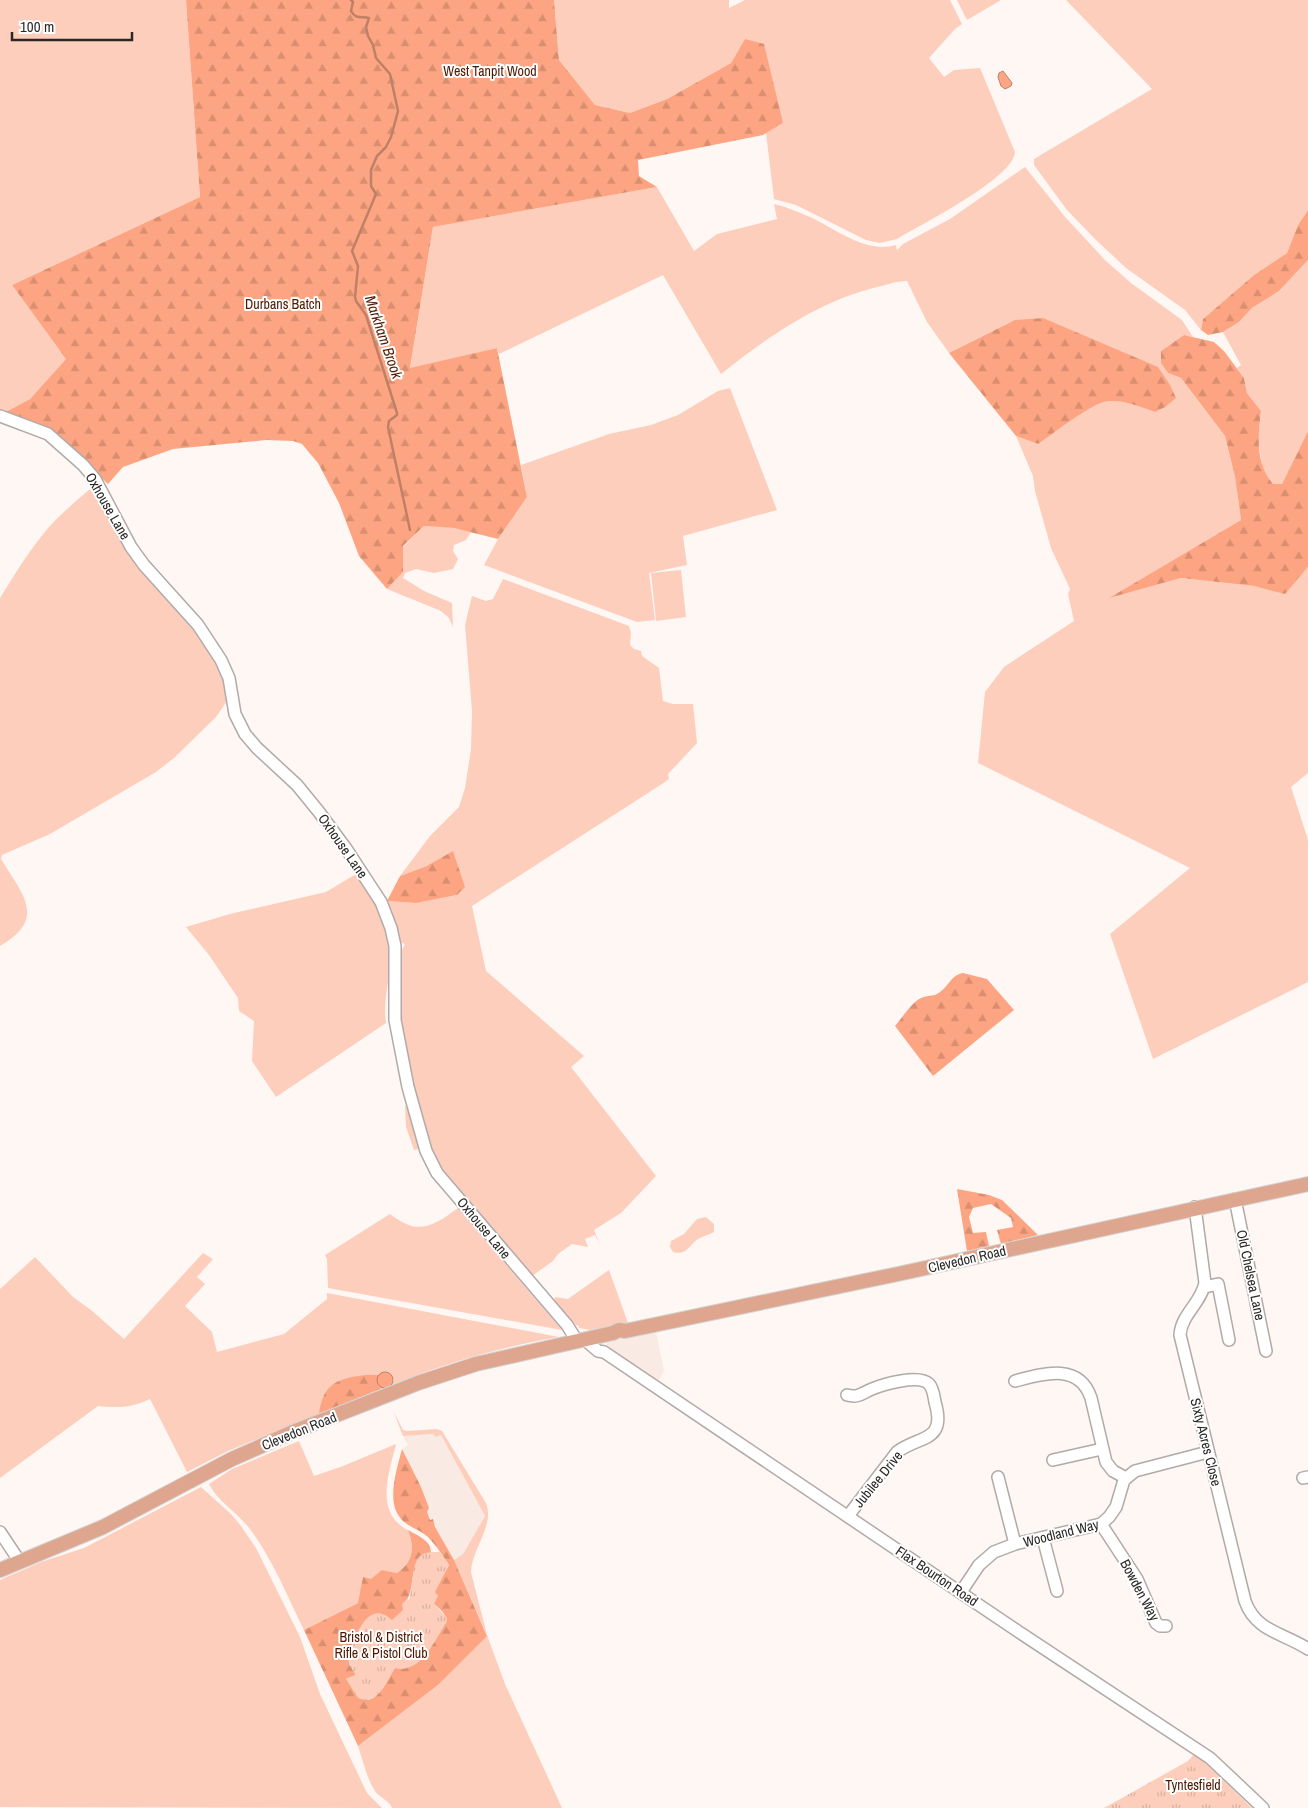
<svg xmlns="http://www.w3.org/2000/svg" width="1308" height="1808" font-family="'Archivo Narrow',sans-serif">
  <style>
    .built { fill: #faeae4 }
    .grass { fill: #fdcebc }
    .forest { fill: url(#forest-firs) }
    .park { fill: url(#park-tufts) }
    .water { fill: #fea683; stroke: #be8067 }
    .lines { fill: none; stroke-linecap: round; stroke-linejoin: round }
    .stream { stroke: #be8067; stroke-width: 2.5 }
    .minor-casing { stroke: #b1aaa8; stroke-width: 14 }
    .major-casing { stroke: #d4d4d4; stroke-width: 16 }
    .minor { stroke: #fff; stroke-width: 11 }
    .major { stroke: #dfa68f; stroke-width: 14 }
    .labels { text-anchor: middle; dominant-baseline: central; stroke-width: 4; stroke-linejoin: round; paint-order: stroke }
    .park-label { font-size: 14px; fill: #4e1800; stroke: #fff }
    .street-label { font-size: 14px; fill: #2a2827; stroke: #fff }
    .water-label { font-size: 15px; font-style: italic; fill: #521d04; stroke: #fff }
  </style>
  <defs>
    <pattern id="forest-firs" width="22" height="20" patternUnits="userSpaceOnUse" patternTransform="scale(1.25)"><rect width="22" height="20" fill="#fda582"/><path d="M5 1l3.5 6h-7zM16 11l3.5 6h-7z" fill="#d98e70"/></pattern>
    <pattern id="park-tufts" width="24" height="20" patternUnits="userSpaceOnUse" patternTransform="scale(1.25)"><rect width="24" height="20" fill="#fdcebc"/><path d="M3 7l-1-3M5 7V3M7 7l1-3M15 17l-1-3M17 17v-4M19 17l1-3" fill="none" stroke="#d9b1a2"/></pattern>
  </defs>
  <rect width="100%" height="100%" fill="#fef7f4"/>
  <g class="built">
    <polygon points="656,1332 664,1371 658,1382 619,1357 606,1346 606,1342"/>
    <polygon points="434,1434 441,1435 485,1516 463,1554 454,1560 435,1527 433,1519 430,1520 405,1454 402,1449 408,1445 403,1436"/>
  </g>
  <g class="grass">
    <polygon points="0,0 186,0 200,197 12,285 66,359 30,399 4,413 0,409"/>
    <path d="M554 0H729V8L745 0H950L962 24 955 29 929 58 944 77 954 70 980 68 1015 152C1014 178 920 225 897 239L880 243 866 240 796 205 774 199 766 133 783 123 745 39 731 63 667 99 630 113 595 105 559 60Z"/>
    <polygon points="957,0 1001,0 967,20"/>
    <polygon points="1066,0 1308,0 1308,210 1298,225 1287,253 1254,275 1203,319 1201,330 1185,310 1126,268 1096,240 1067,210 1034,165 1034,159 1152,89"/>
    <path d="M1025 167 1066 218 1105 260 1131 283 1182 320 1193 337 1184 335 1161 351 1168 373 1181 378 1225 436 1235 477 1241 520 1111 597 1181 578 1254 586 1285 593 1308 567V773L1291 787 1308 840V982L1153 1059 1110 934 1190 868 978 763 985 692 1004 667 1074 621 1068 594 1070 589 1051 548 1035 491 1033 476 1016 436 1038 444C1053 433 1092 402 1109 401 1124 400 1141 407 1155 412L1015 320 949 353 927 322 907 281C896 281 887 285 877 287 817 302 768 337 721 374L663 275 499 354 497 348 410 369 433 227 657 187 694 251 717 234 777 219 774 204C787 207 798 212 810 217 836 229 866 254 896 245L897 250 903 244 950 219Z"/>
    <polygon points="1308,260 1308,431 1282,484 1273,484 1263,473 1258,439 1261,411 1247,393 1244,378 1237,368 1241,365 1223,332 1239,322 1252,308 1279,291"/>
    <polygon points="730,388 777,510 683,536 687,565 649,573 655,620 637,622 484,565 498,539 527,497 521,465 609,434 651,425 678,415 718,391"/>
    <path d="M95 485 169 603 191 623 218 660 228 694 227 701 216 717 174 758 156 772 50 834 2 855 1 859C22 894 48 918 0 946V598C15 574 30 549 49 527 63 512 79 498 95 485Z"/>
    <polygon points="424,526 454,528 471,532 466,540 454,545 453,551 458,559 453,569 434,573 416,569 405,573 403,578 424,591 452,603 453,627 449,618 441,611 387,589 403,572 403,547"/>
    <polygon points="681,570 686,617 656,621 651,573"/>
    <polygon points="503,579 629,626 631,633 630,645 634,649 641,651 642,656 659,668 663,701 673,704 693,704 697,743 668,774 669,779 662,784 472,906 486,971 584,1056 571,1067 656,1176 621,1213 594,1230 600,1245 595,1235 585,1239 588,1247 572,1244 558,1254 553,1261 532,1276 436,1165 413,1094 401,1026 400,965 402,950 405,944 398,941 387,901 416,903 457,895 427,866 400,876 430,836 459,807 465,788 471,749 472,711 465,625 472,596 486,601 493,599"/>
    <path d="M356 874C369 895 387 918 390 942 394 969 382 995 386 1023L276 1097 252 1061 254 1021 239 1011 238 998 209 955 186 927 230 914 326 892Z"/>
    <polygon points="405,1105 409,1111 419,1146 418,1149 414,1150 406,1127"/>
    <path d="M458 1208 461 1212 562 1330 328 1288 327 1259 325 1255 390 1214C418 1236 432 1227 458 1208Z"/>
    <path d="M706 1217 714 1224V1232C709 1235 703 1236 698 1239 689 1245 687 1256 673 1252L670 1247 671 1241 684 1234 697 1219Z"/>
    <path d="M203 1253 213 1259 197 1277 205 1284 185 1306 212 1332 217 1352 284 1334 327 1299V1293L559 1337C501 1347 446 1363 392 1385L394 1379 380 1387 383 1388 228 1451 187 1472 150 1399C132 1408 117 1408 98 1406L0 1478V1289L35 1257 73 1297 91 1310 124 1339Z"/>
    <polygon points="609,1270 628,1323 590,1330 579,1328 579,1326 576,1325 554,1301 555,1297 568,1299"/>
    <path d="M393 1410 403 1430 407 1431 437 1429 442 1431 486 1503C495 1525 472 1548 471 1572L487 1635 505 1684 562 1808H392C389 1800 380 1798 375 1791 367 1779 363 1761 358 1746L438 1685 487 1635 454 1560 463 1554 485 1516 441 1435 436 1437 433 1434 403 1436Z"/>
    <path d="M299 1441 314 1476 343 1466 396 1444C389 1473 374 1513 408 1530 415 1548 413 1562 397 1573L382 1570 358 1603 304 1630C287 1596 273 1560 250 1529 238 1513 217 1501 209 1484L232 1469Z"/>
    <polygon points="201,1487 231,1514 241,1526 256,1548 300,1637 320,1694 367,1793 382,1808 0,1807 0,1580 41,1562 84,1548"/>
  </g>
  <g class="forest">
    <polygon points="186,0 554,0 559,60 595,105 630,113 667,99 731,63 745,39 764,44 783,123 763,135 638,160 639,176 657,187 433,227 410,368 497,348 527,497 498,539 454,528 424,526 403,546 403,572 387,589 359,556 339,503 318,463 302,444 293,441 266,440 173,449 123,467 108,484 49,429 4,413 30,399 66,359 12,285 200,197"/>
    <polygon points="1308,210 1308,260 1279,291 1252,308 1239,322 1223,332 1208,335 1201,330 1203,319 1254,275 1287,253 1298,225"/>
    <path d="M1043 318 1158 367 1170 385 1176 398 1165 407 1155 412C1141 407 1124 400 1109 401 1092 402 1053 434 1038 444L1016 436 949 353 1015 320Z"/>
    <path d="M1184 335 1214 342 1224 351 1244 378 1247 393 1261 411C1258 437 1255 463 1273 484H1282L1308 431V567L1285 594 1254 586 1181 578 1109 598 1241 520 1235 477 1225 436 1181 378 1168 373 1161 363V351Z"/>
    <polygon points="453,851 465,887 457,895 416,903 387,901 400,876 427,866"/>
    <path d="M963 973 987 979 1014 1010 933 1076 895 1026C901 1019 913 1001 921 998 928 995 934 997 940 992 949 986 951 975 963 973Z"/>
    <polygon points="957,1189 989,1195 1002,1200 1038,1235 1001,1244 997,1230 1013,1227 1011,1218 991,1204 973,1208 969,1217 973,1233 986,1232 989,1246 967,1251"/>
    <path d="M367 1375H379L378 1385 383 1388 319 1414C323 1383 338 1378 367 1375Z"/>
    <path d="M402 1449 421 1487 429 1508 427 1512 430 1520 433 1519 435 1527 454 1560 487 1636 438 1685 358 1746 304 1630 358 1603 363 1577 371 1579 382 1570 397 1573C413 1562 415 1548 408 1530 418 1536 431 1540 431 1553 405 1557 419 1590 403 1605L404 1610 349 1664 356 1675 346 1679 368 1700C383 1696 386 1679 395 1668 408 1653 431 1636 446 1623 448 1615 440 1609 434 1604V1592L449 1565C443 1556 436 1545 428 1537 420 1530 409 1527 402 1520 385 1503 397 1469 402 1449Z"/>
  </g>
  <g class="park">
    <path d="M440 1552 449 1565 435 1592 438 1596 434 1604 447 1618 446 1623C435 1640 420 1675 395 1668 387 1681 378 1706 358 1698L346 1679 356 1675C352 1669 348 1664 348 1656 348 1650 352 1644 355 1638 362 1621 374 1603 392 1620L403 1610 402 1604 407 1599 409 1600C413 1588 411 1559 423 1554 428 1552 435 1552 440 1552Z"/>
    <polygon points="1195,1753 1252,1808 1104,1808 1188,1761"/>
  </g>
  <g class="water">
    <polygon points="1003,71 1012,83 1011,86 1005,89 1001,86 998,77 999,73"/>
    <circle cx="385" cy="1380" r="8"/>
  </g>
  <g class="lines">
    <path class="stream" d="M351 0 353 2 351 11C356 20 361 16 369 18L366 27 368 36 373 45 376 58 390 74 398 111 391 137 386 147 377 156 371 170V186L376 194 352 251 358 266 355 297 356 301 366 315 397 413V415L389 421 388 427 410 530"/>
    <g class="minor-casing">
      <g id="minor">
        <polyline points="0,416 48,434 83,465 95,479 131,547 144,565 198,625 221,660 229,678 235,714 245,734 257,748 297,785 319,812 347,850 381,902 391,928 395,946 395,1020 408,1087 426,1151 437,1173 567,1325 577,1341"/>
        <polyline points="1235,1199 1266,1351"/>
        <path d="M1195 1207 1205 1283C1201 1303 1181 1315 1180 1335L1245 1601C1256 1632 1284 1633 1308 1649"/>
        <polyline points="1205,1287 1218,1284 1229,1340"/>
        <polyline points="584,1339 598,1351 604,1352 1019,1632 1210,1758 1263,1808"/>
        <path d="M1015 1381C1042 1374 1079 1362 1091 1398L1106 1462 1113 1471 1126 1478"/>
        <path d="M847 1395C859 1398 862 1393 872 1389 884 1384 919 1374 929 1384 933 1388 934 1396 935 1402 947 1443 919 1435 897 1452L848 1516"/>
        <polyline points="1053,1460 1102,1449"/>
        <polyline points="998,1477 1015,1544"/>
        <polyline points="1303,1478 1308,1477"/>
        <polyline points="1101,1524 1137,1579 1156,1623 1160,1626 1166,1626"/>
        <polyline points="0,1532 20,1562"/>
        <polyline points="1043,1538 1057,1591"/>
        <polyline points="961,1592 979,1565 994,1552 1015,1544 1101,1524 1109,1517 1116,1507 1124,1480 1135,1471 1208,1452"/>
      </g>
    </g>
    <g class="major-casing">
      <polyline id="major" points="0,1570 103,1527 232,1459 293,1432 418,1383 476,1364 613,1333 619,1330 625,1331 898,1274 1308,1184"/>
    </g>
    <use href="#minor" class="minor"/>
    <use href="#major" class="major"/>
  </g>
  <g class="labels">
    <g class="park-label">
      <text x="490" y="71">West Tanpit Wood</text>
      <text x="283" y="304">Durbans Batch</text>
      <text x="381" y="1637">Bristol &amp; District<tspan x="381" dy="16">Rifle &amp; Pistol Club</tspan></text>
      <text x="1193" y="1785">Tyntesfield</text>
    </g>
    <g class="street-label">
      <text transform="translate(108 506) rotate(60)">Oxhouse Lane</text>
      <text transform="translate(343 846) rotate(55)">Oxhouse Lane</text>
      <text transform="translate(484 1228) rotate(50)">Oxhouse Lane</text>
      <text transform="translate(967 1259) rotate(-13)">Clevedon Road</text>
      <text transform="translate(1251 1275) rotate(78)">Old Chelsea Lane</text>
      <text transform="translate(299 1431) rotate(-22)">Clevedon Road</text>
      <text transform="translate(1206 1442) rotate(76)">Sixty Acres Close</text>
      <text transform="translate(878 1479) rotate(-51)">Jubilee Drive</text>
      <text transform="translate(1061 1533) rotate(-14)">Woodland Way</text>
      <text transform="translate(937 1576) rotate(34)">Flax Bourton Road</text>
      <text transform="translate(1140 1590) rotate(62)">Bowden Way</text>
    </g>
    <g class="water-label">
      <text transform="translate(384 337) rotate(71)">Markham Brook</text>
    </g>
  </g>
  <path d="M12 32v8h120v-8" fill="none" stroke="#2a2827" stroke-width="2.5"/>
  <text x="20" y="32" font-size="15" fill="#2a2827" stroke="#ffffff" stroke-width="4" paint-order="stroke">100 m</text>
</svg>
